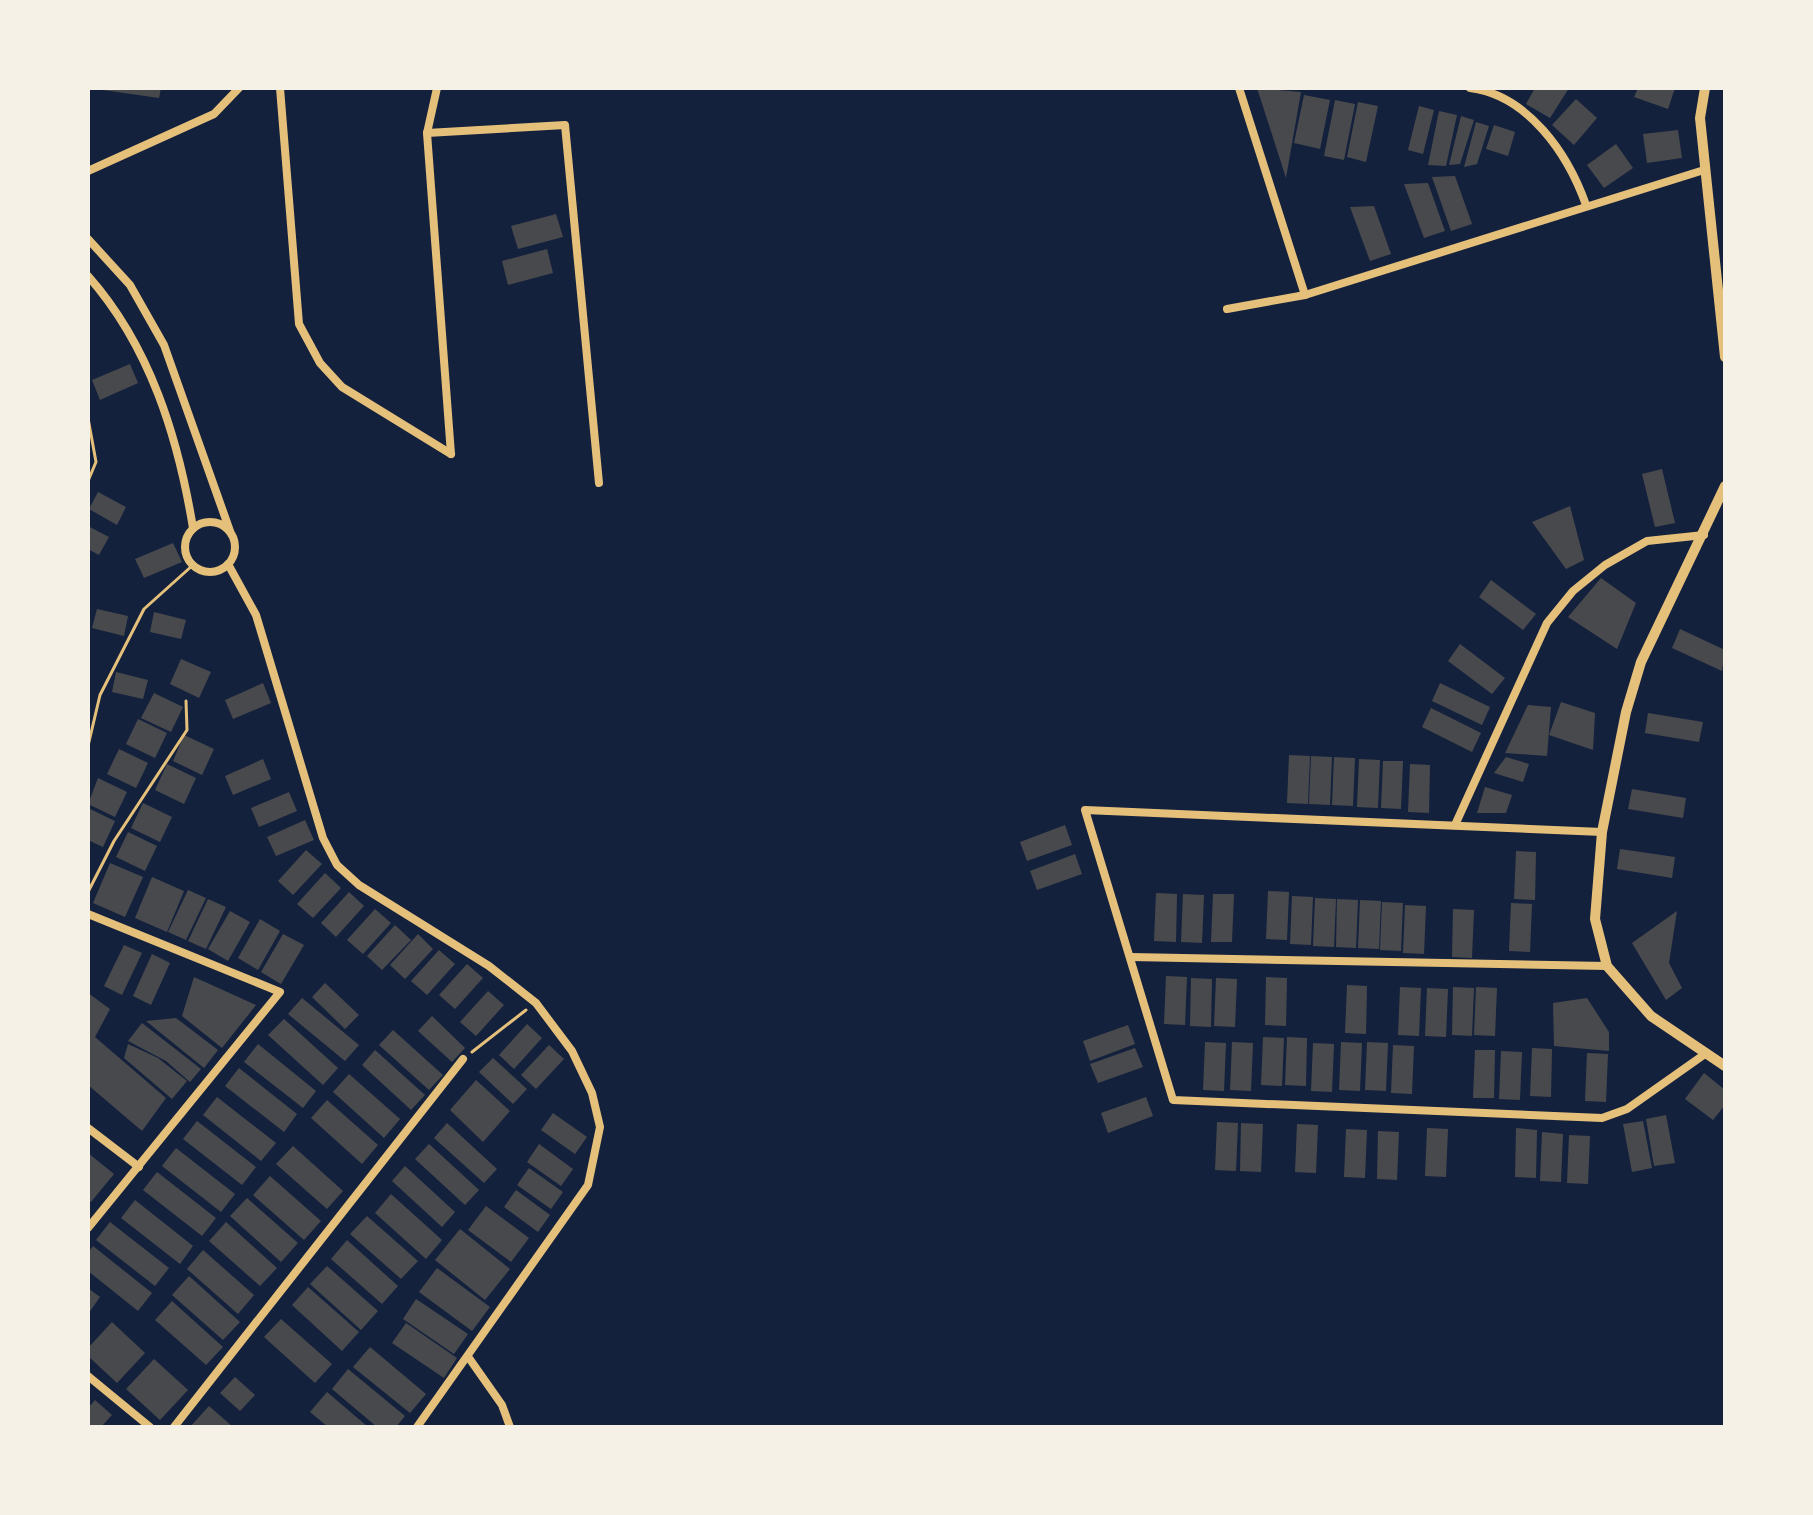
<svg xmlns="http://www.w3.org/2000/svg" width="1813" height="1515" font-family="Signika,sans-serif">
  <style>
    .building { fill: #48494c }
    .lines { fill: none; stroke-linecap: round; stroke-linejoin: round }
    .path { stroke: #e5c07b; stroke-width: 3 }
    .minor { stroke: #e5c07b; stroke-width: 8 }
    .tertiary { stroke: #e5c07b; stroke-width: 10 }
  </style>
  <rect width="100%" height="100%" fill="#14213d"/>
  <g class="building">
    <polygon points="89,88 161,88 159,98"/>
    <polygon points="1257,88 1301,92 1286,178"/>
    <polygon points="1535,88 1569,88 1550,118 1526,104"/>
    <polygon points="1638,88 1675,88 1668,109 1634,97"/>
    <polygon points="1304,95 1330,100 1320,149 1294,143"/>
    <polygon points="1576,99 1597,118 1574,145 1552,125"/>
    <polygon points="1335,100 1355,104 1344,160 1324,156"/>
    <polygon points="1358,102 1378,106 1366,162 1347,157"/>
    <polygon points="1419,106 1434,110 1423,154 1408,150"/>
    <polygon points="1439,111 1457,115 1446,166 1428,165"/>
    <polygon points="1461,116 1474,120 1460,164 1449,165"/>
    <polygon points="1476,122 1489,126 1477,164 1464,167"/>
    <polygon points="1494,125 1515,132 1508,156 1486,149"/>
    <polygon points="1678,130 1682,158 1647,163 1643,134"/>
    <polygon points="1616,144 1633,168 1604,188 1587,165"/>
    <polygon points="1455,176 1472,224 1451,231 1432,177"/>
    <polygon points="1428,183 1445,231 1424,238 1404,184"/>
    <polygon points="1374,206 1391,254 1370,261 1350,207"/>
    <polygon points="556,214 563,237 518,249 511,226"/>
    <polygon points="547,249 553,273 508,285 502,261"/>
    <polygon points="130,364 138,383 100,400 92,380"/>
    <polygon points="1662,469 1675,523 1655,527 1642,474"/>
    <polygon points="98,492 126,507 117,525 89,509"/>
    <polygon points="1570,506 1584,560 1566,569 1532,522"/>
    <polygon points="88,526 109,537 99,555 88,549"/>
    <polygon points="173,543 182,562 144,578 135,559"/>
    <polygon points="1601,578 1636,603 1617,649 1568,617"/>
    <polygon points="1491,580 1536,614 1523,630 1479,597"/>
    <polygon points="97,609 128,616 124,636 92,628"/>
    <polygon points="154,612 186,620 181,639 150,632"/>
    <polygon points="1680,629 1725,650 1722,671 1672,648"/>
    <polygon points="1460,644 1505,678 1492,694 1448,661"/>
    <polygon points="181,659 211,672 199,698 170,684"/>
    <polygon points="116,672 148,680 143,699 112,692"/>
    <polygon points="263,683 271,703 233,719 225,700"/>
    <polygon points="1440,683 1490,707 1482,725 1432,701"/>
    <polygon points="154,693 183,707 171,732 141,718"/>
    <polygon points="1561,702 1595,713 1593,750 1549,735"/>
    <polygon points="1528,705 1551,707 1547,756 1505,753"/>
    <polygon points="1431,708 1481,733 1472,752 1422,727"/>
    <polygon points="1648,713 1703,722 1699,742 1645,733"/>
    <polygon points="138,719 167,733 155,758 126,744"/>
    <polygon points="184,735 214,749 202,775 173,761"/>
    <polygon points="119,749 148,763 136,788 107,774"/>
    <polygon points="1289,755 1310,756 1308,804 1287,803"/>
    <polygon points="1311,756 1332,757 1330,805 1309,804"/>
    <polygon points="1334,757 1355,758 1353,806 1332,805"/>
    <polygon points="1506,757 1529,764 1523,782 1494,773"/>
    <polygon points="263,759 271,779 233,795 225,776"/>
    <polygon points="1359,759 1380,760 1378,808 1357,807"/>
    <polygon points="1383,761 1403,761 1401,809 1381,808"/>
    <polygon points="167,764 196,778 184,804 155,790"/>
    <polygon points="1410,764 1430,765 1429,813 1408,812"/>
    <polygon points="98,778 127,792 115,817 88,804"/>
    <polygon points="1485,787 1512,795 1506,813 1477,813"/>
    <polygon points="1632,789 1686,798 1683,818 1628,809"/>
    <polygon points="289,792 297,811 259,827 251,808"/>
    <polygon points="143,803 172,817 160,842 131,828"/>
    <polygon points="88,808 115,821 103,847 88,840"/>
    <polygon points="305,820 314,840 276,856 267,837"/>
    <polygon points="1065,825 1072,845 1027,861 1020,842"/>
    <polygon points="128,832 157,846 145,871 116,857"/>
    <polygon points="1620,849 1675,857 1672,878 1617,869"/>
    <polygon points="306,850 322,864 293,895 278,881"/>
    <polygon points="1516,851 1536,852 1535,900 1514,899"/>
    <polygon points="1075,854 1082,874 1037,890 1030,871"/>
    <polygon points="110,863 143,877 125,917 93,903"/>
    <polygon points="325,873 341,888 313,918 297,904"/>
    <polygon points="152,877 184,891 167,932 135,918"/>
    <polygon points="188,890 206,898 186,940 168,932"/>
    <polygon points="1268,891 1289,892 1287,940 1266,939"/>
    <polygon points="349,892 364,906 336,937 321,923"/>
    <polygon points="1156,893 1177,894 1176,942 1154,941"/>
    <polygon points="1183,894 1204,895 1202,943 1181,942"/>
    <polygon points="1213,894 1234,894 1232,942 1211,942"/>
    <polygon points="1292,896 1313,897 1311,945 1290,944"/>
    <polygon points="1315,898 1336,899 1334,947 1313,946"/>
    <polygon points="208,899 226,907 206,949 188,941"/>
    <polygon points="1337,899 1358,900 1356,948 1336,947"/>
    <polygon points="1360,900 1381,901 1379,949 1358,948"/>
    <polygon points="1382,902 1403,903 1401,951 1380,950"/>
    <polygon points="1511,903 1532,904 1530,952 1509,951"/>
    <polygon points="1405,905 1426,906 1424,954 1403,953"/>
    <polygon points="375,909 391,923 363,954 347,940"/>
    <polygon points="1453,909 1474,910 1472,958 1452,957"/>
    <polygon points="230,911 250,922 228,961 208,949"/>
    <polygon points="1677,911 1669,963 1682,988 1666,1000 1632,943"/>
    <polygon points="260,919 280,931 258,970 238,958"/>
    <polygon points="395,925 411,940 382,970 367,956"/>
    <polygon points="283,934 304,945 281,984 261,972"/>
    <polygon points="418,934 433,949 405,979 390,965"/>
    <polygon points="124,945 142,953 122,995 104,986"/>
    <polygon points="439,950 455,964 427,995 411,981"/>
    <polygon points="152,954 170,963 151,1005 133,996"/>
    <polygon points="467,964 483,978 455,1009 439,995"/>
    <polygon points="1166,976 1187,977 1185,1025 1164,1024"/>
    <polygon points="194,977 256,1005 222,1048 182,1016"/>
    <polygon points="1266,977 1287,978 1286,1026 1265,1025"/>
    <polygon points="1191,978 1212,979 1211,1027 1190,1026"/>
    <polygon points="1216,978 1237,979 1235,1027 1214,1026"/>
    <polygon points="325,983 359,1015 345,1029 312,997"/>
    <polygon points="1347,985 1367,986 1366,1034 1345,1033"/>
    <polygon points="1400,987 1421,988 1419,1036 1398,1035"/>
    <polygon points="1453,987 1474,988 1472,1036 1452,1035"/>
    <polygon points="1476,987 1497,988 1495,1036 1474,1035"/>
    <polygon points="1427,988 1448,989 1446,1037 1425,1036"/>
    <polygon points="488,991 504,1005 476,1036 460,1022"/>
    <polygon points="88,993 110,1009 95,1037 166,1098 142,1131 88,1085"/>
    <polygon points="302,998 359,1045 345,1061 288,1014"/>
    <polygon points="1587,998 1609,1032 1609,1051 1554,1046 1553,1003"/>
    <polygon points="432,1016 465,1048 452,1062 418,1031"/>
    <polygon points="176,1018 218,1050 204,1068 146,1021"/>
    <polygon points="284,1019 338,1068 323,1085 268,1035"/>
    <polygon points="142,1023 201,1069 190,1082 166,1061 128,1041"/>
    <polygon points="527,1024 542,1038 514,1069 499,1055"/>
    <polygon points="1128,1025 1135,1044 1090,1061 1083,1041"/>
    <polygon points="393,1030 443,1075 429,1090 379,1045"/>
    <polygon points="1263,1037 1284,1038 1282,1086 1261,1085"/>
    <polygon points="1287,1037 1307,1038 1306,1086 1285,1085"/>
    <polygon points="1205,1042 1226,1043 1224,1091 1203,1090"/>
    <polygon points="1232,1042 1253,1043 1251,1091 1230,1090"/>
    <polygon points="1341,1042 1362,1043 1360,1091 1339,1090"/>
    <polygon points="1367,1042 1388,1043 1386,1091 1365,1090"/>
    <polygon points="1313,1043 1334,1044 1332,1092 1311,1091"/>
    <polygon points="128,1044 158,1058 187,1081 172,1099 124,1058"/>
    <polygon points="258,1044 316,1091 303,1108 244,1062"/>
    <polygon points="549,1045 564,1059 536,1089 521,1075"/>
    <polygon points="1393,1045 1414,1046 1412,1094 1391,1093"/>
    <polygon points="1135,1048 1143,1067 1098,1083 1090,1064"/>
    <polygon points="1532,1048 1552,1049 1551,1097 1530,1096"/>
    <polygon points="375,1050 425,1095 411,1110 362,1065"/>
    <polygon points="1475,1050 1495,1050 1494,1098 1473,1098"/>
    <polygon points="1501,1051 1522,1052 1520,1100 1499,1099"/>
    <polygon points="1587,1053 1608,1054 1606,1102 1585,1101"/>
    <polygon points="493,1058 527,1089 513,1104 479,1072"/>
    <polygon points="239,1068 297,1114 284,1132 225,1086"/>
    <polygon points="1704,1073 1725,1090 1725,1105 1713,1120 1685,1099"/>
    <polygon points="349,1074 400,1119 384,1138 333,1092"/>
    <polygon points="476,1080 510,1111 483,1142 450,1110"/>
    <polygon points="217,1097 276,1143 261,1161 203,1115"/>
    <polygon points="1146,1097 1153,1116 1108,1133 1101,1113"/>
    <polygon points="327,1100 378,1145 362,1164 311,1118"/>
    <polygon points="553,1113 587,1137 575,1154 541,1130"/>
    <polygon points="1666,1115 1675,1163 1654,1166 1646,1119"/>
    <polygon points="197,1121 256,1167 242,1185 183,1139"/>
    <polygon points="1643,1121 1652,1168 1632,1172 1623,1124"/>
    <polygon points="1217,1122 1238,1123 1236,1171 1215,1170"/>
    <polygon points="447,1123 497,1169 484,1183 434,1138"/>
    <polygon points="1241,1123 1263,1124 1261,1172 1240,1171"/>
    <polygon points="1297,1124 1318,1125 1316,1173 1295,1172"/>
    <polygon points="1427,1128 1448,1129 1446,1177 1425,1176"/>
    <polygon points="1516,1128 1537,1130 1536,1178 1515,1177"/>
    <polygon points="1346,1129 1367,1130 1365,1178 1344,1177"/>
    <polygon points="1378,1131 1399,1132 1397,1180 1377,1179"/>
    <polygon points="1542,1132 1563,1134 1561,1182 1540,1181"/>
    <polygon points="1569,1135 1590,1136 1588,1184 1567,1183"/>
    <polygon points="429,1144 479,1190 465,1205 415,1159"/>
    <polygon points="539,1144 573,1169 561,1186 527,1162"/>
    <polygon points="293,1146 343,1191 327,1209 276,1164"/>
    <polygon points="176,1148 235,1194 221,1212 162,1166"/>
    <polygon points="88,1153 114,1174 91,1202 88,1200"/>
    <polygon points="405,1166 455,1212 442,1227 392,1181"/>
    <polygon points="529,1168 563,1192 551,1209 517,1185"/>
    <polygon points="157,1172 216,1218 202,1236 143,1190"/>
    <polygon points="270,1176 321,1221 304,1240 253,1195"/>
    <polygon points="516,1190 550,1215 538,1232 504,1207"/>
    <polygon points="391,1194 442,1240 426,1259 375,1213"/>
    <polygon points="247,1198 298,1243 281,1262 230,1216"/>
    <polygon points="135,1200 193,1246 180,1264 121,1218"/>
    <polygon points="486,1206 529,1238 511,1262 468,1230"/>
    <polygon points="367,1216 418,1261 401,1279 350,1234"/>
    <polygon points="110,1222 169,1268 155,1286 96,1240"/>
    <polygon points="226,1222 277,1268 260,1286 209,1241"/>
    <polygon points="460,1229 510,1269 485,1300 435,1260"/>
    <polygon points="347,1240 398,1286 382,1304 331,1259"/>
    <polygon points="93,1246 152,1293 138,1311 88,1271 88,1253"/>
    <polygon points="203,1250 254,1295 238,1314 187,1269"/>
    <polygon points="327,1266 378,1311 361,1330 310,1284"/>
    <polygon points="437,1268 490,1307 472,1331 419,1292"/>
    <polygon points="189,1276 240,1322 223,1340 172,1295"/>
    <polygon points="308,1287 359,1332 342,1351 292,1305"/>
    <polygon points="88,1288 100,1297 88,1314"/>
    <polygon points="416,1299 468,1334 454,1354 403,1319"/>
    <polygon points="172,1301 223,1347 206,1365 155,1320"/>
    <polygon points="281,1319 332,1364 315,1383 264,1337"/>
    <polygon points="112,1322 145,1353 117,1383 88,1356 88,1348"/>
    <polygon points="406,1323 457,1358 444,1378 392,1343"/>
    <polygon points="370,1347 426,1394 410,1413 353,1367"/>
    <polygon points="154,1359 188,1390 160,1420 126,1389"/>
    <polygon points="348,1369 405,1416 396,1427 377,1427 332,1389"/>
    <polygon points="235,1377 255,1395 240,1411 220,1393"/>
    <polygon points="327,1392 368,1427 328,1427 310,1412"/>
    <polygon points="95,1400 112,1415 101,1427 88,1427 88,1408"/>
    <polygon points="209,1406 233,1427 190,1427"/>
  </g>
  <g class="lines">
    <g class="path">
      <polyline points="88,418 96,462 88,481"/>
      <polyline points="88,746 100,695 144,609 193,565"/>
      <polyline points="88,892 114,841 187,730 186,701"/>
      <polyline points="472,1052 526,1010"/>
    </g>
    <g class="minor">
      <polyline points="280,88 299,324 320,363 342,387 451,454"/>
      <polyline points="437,88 427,133 451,454"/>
      <polyline points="1239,88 1305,295"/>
      <path d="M1470 88C1528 95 1568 154 1586 205"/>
      <polyline points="427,133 565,125 599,483"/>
      <polyline points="88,171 214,114 239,88"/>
      <polyline points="88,239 130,285 164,345 230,531"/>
      <path d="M88 276C150 346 178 437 193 528"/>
      <polyline points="1227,309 1305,295 1704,170"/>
      <circle cx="210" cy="547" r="25"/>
      <polyline points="228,564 256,615 323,838 337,865 359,885 489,966 536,1003 572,1051 592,1093 600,1127 588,1185 417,1427"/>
      <polyline points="1455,825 1547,623 1573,591 1605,565 1647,541 1704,535"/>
      <polyline points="1602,832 1085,810 1173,1100 1602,1118 1627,1109 1705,1054"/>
      <polyline points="88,914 280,992 88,1228"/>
      <polyline points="1131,957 1607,966"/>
      <polyline points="88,1128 139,1167"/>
      <polyline points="469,1358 502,1405 510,1427"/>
      <polyline points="88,1376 150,1427"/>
      <polyline points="174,1427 463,1059"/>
    </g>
    <g class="tertiary">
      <polyline points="1705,88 1700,118 1725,357"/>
      <polyline points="1725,486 1641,662 1626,712 1602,832 1595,919 1607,966 1651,1016 1725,1066"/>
    </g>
  </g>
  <rect width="1813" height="1515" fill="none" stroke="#f6f1e7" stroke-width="180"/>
</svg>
